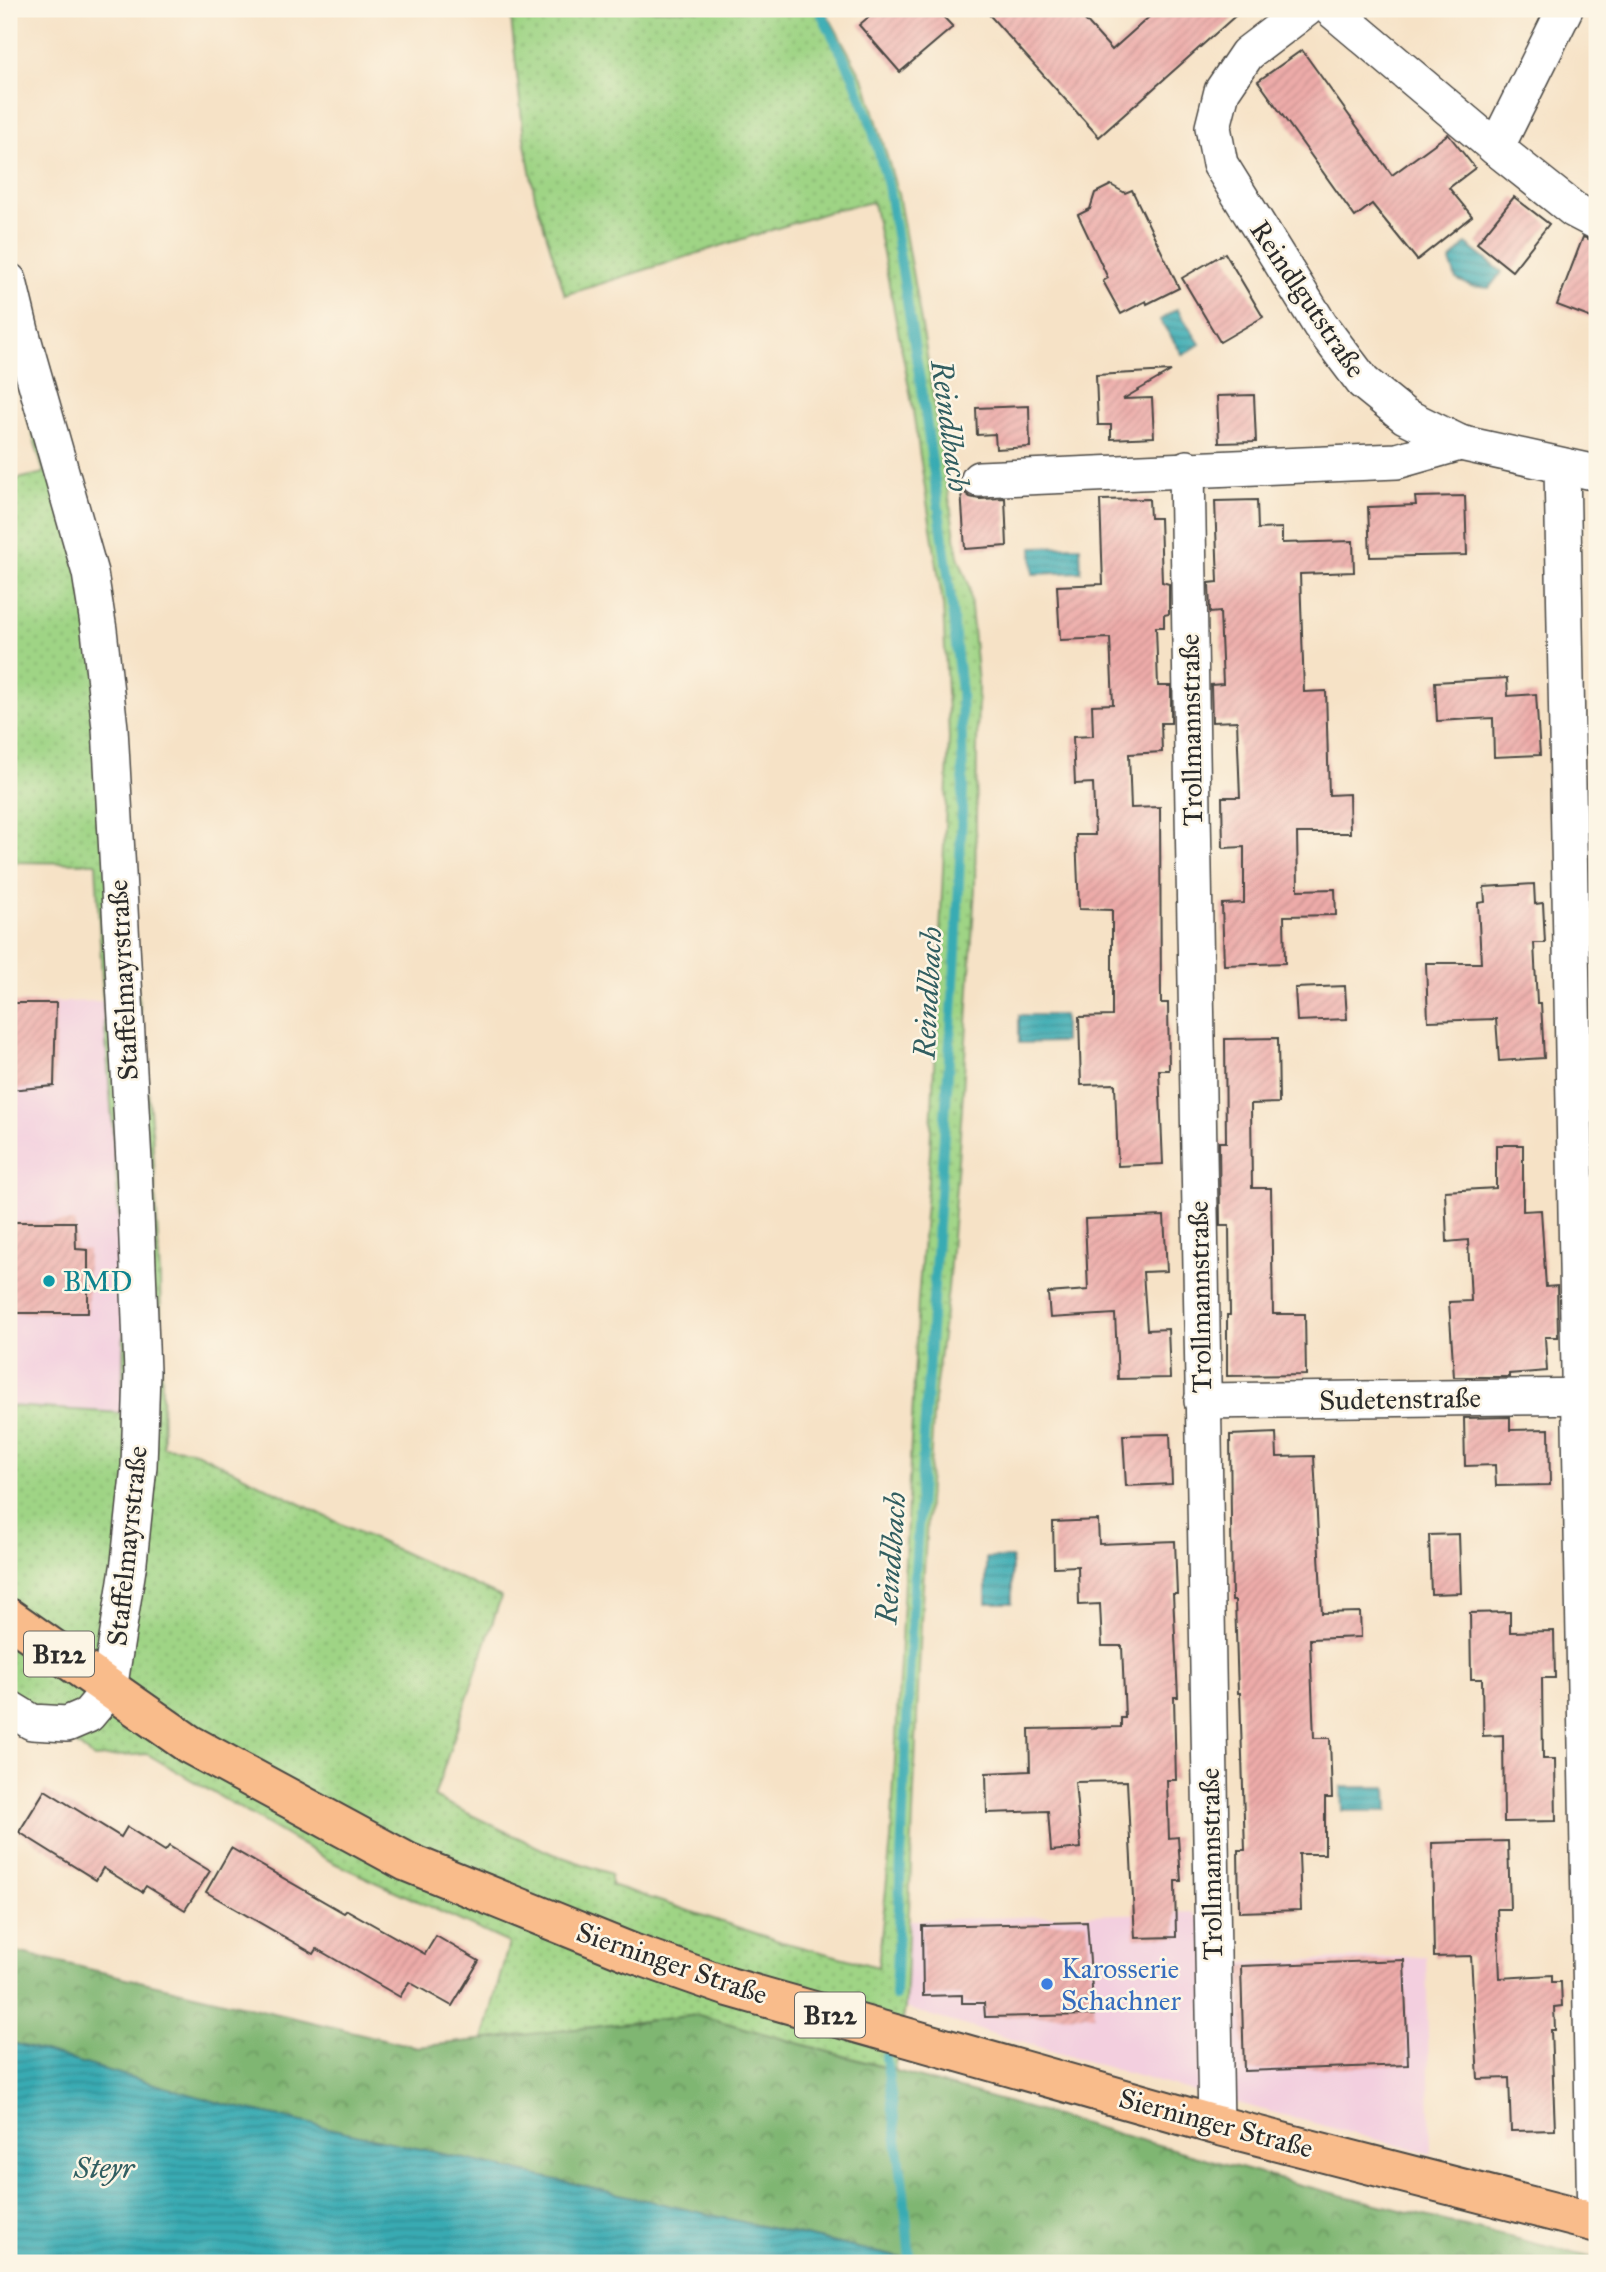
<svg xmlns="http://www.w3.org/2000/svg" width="1606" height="2272" font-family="'IM FELL Great Primer',serif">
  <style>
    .built { fill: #f3cfdf }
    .grass { fill: url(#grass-dots); stroke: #658058; stroke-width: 2 }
    .forest { fill: url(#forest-crowns); stroke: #55704e; stroke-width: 2 }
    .water { fill: url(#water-rules); stroke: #326b6f; stroke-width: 2 }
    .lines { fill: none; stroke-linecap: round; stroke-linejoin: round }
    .stream { stroke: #39abb3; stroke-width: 10 }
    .building { fill: url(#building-hatch) }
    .minor-casing { stroke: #494642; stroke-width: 38 }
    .major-casing { stroke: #494642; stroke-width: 42 }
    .minor { stroke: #fff; stroke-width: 35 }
    .major { stroke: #f9bc8b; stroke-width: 38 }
    .culture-dot { fill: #0f9aa8; stroke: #fcf5e5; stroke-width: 2.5 }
    .shop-dot { fill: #3f7fe0; stroke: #fcf5e5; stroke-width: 2.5 }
    .labels { text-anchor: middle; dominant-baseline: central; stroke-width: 5; stroke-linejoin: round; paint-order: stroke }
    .shield { fill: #fcf5e5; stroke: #6a6863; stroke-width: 2 }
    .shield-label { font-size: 26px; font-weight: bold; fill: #2b2b2b }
    .street-label { font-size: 28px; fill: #2b2b2b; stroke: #fcf5e5 }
    .culture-label { font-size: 28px; fill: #0d838f; stroke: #fcf5e5; text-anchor: start }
    .shop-label { font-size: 28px; fill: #366cbe; stroke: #fcf5e5; text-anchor: start }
    .water-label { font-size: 30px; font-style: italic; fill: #315e61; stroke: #fcf5e5 }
  </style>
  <defs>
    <pattern id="grass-dots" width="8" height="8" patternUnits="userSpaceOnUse" patternTransform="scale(1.75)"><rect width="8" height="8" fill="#9fd485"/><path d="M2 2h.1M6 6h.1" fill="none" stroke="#89b673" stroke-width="1.8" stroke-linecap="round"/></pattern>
    <pattern id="forest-crowns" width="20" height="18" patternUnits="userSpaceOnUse" patternTransform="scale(1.75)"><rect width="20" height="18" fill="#7fb672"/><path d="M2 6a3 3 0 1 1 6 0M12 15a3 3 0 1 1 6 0" fill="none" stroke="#68945e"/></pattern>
    <pattern id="water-rules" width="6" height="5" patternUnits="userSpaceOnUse" patternTransform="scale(1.75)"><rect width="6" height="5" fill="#39abb3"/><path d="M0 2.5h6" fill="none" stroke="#308b92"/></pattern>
    <pattern id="building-hatch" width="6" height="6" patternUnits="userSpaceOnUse" patternTransform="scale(1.75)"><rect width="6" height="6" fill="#edaba9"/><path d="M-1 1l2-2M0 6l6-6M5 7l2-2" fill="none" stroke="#cb9392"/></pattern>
  </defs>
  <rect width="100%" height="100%" fill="#fcf5e5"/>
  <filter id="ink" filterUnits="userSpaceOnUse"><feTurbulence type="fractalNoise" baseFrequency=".0143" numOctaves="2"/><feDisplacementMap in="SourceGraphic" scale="14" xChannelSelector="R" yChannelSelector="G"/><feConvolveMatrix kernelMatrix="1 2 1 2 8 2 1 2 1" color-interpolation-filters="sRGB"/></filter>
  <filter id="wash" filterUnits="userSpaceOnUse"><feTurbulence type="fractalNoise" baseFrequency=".00686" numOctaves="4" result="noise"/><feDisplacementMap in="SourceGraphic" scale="28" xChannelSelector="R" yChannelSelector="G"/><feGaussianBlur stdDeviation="1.57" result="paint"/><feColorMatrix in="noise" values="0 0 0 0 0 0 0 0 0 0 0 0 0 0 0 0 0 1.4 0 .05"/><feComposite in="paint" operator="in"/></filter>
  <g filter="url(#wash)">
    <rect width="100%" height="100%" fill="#f6e2c6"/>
    <g class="built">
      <polygon points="103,1001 125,1290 122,1413 9,1406 9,1003"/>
      <polygon points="1193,1912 1227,1963 1426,1956 1431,2154 1151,2080 905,2008 910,1920"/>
    </g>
    <polygon class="grass" points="510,9 825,10 866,84 898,194 925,344 958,556 969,585 978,684 975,887 962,1108 948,1289 934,1400 921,1621 905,2008 894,2070 698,2015 483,2040 509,1943 332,1862 147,1754 94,1758 9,1693 9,1406 122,1413 125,1290 103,1001 96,863 9,862 9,481 44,473 9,355 9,230 33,331 70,462 140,1009 152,1130 160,1278 163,1447 192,1450 347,1527 501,1597 434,1797 548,1852 611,1874 611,1885 782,1942 878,1967 891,1840 918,1300 930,1153 949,738 943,605 910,392 873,202 838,209 565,295 535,197 524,138"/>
    <polygon class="forest" points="9,1950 417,2047 698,2015 1293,2183 1597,2259 1597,2263 1030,2263 910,2260 227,2105 9,2042"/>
    <g class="water">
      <polygon points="1466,244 1502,272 1489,288 1471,286 1456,279 1450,261"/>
      <polygon points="1177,309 1200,344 1183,355 1160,320"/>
      <polygon points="1080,546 1081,572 1033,574 1032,547"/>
      <polygon points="1019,1015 1064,1015 1064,1042 1019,1043"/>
      <rect x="986" y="1558" width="26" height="45"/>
      <polygon points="1341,1787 1387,1787 1388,1811 1342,1811"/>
      <polygon points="9,2042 227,2105 910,2260 1030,2263 9,2263"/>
    </g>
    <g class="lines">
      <g class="stream">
        <polyline points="824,9 822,15 853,76 870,121 888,185 924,405 949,581 961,692 963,787 956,952 911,1632 895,1996"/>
        <polyline points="886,2057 904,2193 910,2263"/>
      </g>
    </g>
    <g id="blocks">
      <g class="building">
        <polygon points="878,9 936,9 953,27 900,72 859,25"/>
        <polygon points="984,9 1075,9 1112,50 1158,9 1243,9 1099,137"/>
        <polygon points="1302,50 1392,175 1448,134 1475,168 1449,188 1472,216 1417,260 1372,204 1355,217 1258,81"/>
        <polygon points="1111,185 1125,193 1132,190 1179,288 1147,304 1146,301 1121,314 1103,281 1108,278 1078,215 1090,209 1095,193"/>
        <polygon points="1514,197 1549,224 1512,271 1477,243"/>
        <polygon points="1583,237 1597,242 1597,320 1557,305"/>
        <polygon points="1225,253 1263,317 1220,342 1182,278"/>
        <polygon points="1171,371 1123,399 1152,398 1154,437 1111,439 1111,425 1098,425 1096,375"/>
        <polygon points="1254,395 1256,442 1219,443 1217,396"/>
        <polygon points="1029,406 1030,447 996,449 995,434 977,435 976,408"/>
        <polygon points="961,490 970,497 979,499 1005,498 1007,546 965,549"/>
        <polygon points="1465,496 1467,555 1370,557 1368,507 1416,505 1415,497"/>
        <polygon points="1149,499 1150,518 1160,518 1162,582 1169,584 1169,614 1164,615 1164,627 1156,627 1158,686 1171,686 1171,723 1161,723 1162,752 1129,754 1131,808 1160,807 1161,1003 1168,1003 1169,1070 1159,1070 1163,1164 1118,1166 1115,1084 1081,1085 1079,1017 1112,1016 1112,910 1079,909 1076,835 1095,835 1093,783 1075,784 1073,737 1093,736 1092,705 1113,704 1110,638 1060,640 1057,586 1103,584 1100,500"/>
        <polygon points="1257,500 1258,529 1282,528 1282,543 1353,541 1354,572 1300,574 1304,692 1326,691 1329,795 1349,794 1350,833 1297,833 1298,890 1335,889 1336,915 1284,916 1285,963 1224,965 1222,904 1244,903 1244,847 1223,848 1222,797 1240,797 1237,721 1212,722 1211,685 1223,684 1220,612 1210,613 1209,583 1218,582 1215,501"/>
        <polygon points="1507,678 1508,696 1536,694 1540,755 1494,757 1493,718 1437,721 1435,682"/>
        <polygon points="1534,884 1535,904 1543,903 1545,943 1534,943 1537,1003 1541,1003 1544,1058 1499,1061 1496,1019 1428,1021 1426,963 1481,963 1478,903 1485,902 1484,887"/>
        <polygon points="1345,986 1347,1019 1297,1021 1295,988"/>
        <polygon points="9,1003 56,1003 54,1086 9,1090"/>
        <polygon points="1278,1038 1279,1103 1251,1104 1252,1188 1271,1188 1273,1314 1305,1314 1306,1375 1227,1376 1227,1315 1230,1315 1229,1226 1220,1226 1219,1142 1226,1142 1225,1039"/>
        <polygon points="1496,1145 1523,1145 1523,1211 1541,1210 1546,1287 1557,1286 1558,1337 1545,1337 1547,1371 1509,1374 1509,1377 1454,1377 1449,1302 1471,1301 1468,1240 1447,1242 1445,1191 1496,1188"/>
        <polygon points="1164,1216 1167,1271 1143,1272 1147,1330 1168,1329 1170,1378 1118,1379 1115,1314 1050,1318 1048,1293 1088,1290 1085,1219"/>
        <polygon points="9,1222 75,1222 76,1249 88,1250 88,1313 9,1313"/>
        <polygon points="1510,1417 1510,1430 1549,1429 1550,1485 1496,1486 1495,1465 1465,1466 1464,1418"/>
        <polygon points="1276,1433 1277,1457 1314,1456 1322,1613 1360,1612 1361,1637 1310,1639 1314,1738 1330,1738 1332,1798 1325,1798 1325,1854 1299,1854 1301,1910 1239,1912 1238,1850 1245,1850 1240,1693 1238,1693 1235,1601 1232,1601 1230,1435"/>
        <polygon points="1170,1434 1172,1484 1126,1486 1123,1435"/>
        <polygon points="1098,1520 1099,1544 1175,1541 1177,1594 1173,1594 1178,1697 1174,1697 1176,1780 1167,1780 1169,1838 1178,1837 1181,1881 1175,1881 1176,1937 1135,1938 1127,1781 1075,1782 1081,1848 1051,1851 1048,1811 987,1813 986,1773 1030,1771 1029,1729 1121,1727 1121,1718 1125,1718 1122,1646 1102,1646 1100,1604 1079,1605 1078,1566 1054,1567 1053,1522"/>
        <polygon points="1459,1534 1461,1593 1431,1594 1429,1535"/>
        <polygon points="1510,1612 1510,1632 1554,1631 1555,1678 1542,1678 1543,1759 1555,1759 1556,1821 1504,1822 1503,1735 1483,1736 1482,1679 1471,1679 1470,1613"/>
        <polygon points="45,1790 121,1837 127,1827 165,1851 169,1846 210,1871 185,1910 146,1886 142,1892 103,1868 96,1880 19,1832"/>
        <polygon points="1508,1841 1510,1909 1497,1909 1500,1978 1552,1975 1552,1982 1561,1982 1562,2006 1554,2007 1555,2030 1551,2030 1555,2130 1511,2131 1509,2078 1478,2079 1471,1956 1434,1957 1432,1843"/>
        <polygon points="231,1848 344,1913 347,1910 425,1954 436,1936 479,1961 452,2006 409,1982 400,1997 317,1949 314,1954 206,1892"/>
        <polygon points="1087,1922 1094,2015 985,2017 984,2003 962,2003 962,1995 923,1996 922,1926"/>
        <polygon points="1404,1960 1408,2065 1244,2071 1241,1966"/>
      </g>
    </g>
  </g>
  <g filter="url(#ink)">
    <use href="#blocks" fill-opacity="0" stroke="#494642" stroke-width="2"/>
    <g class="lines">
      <g class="minor-casing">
        <g id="minor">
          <polyline points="1306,9 1247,54 1222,91 1213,127 1220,164 1320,325 1363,382 1405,416 1460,443 1597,473"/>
          <polyline points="1331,9 1496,148 1574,210 1597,222"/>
          <polyline points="1496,148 1565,9"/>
          <polyline points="9,281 21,331 90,573 99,630 110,728 134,1162 142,1372 139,1466 129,1562 109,1690 88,1715 67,1724 32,1722 9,1708"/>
          <polyline points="1562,466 1595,2223"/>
          <polyline points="1187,468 1216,2125"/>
          <polyline points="979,479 1397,461 1460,443"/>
          <polyline points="1202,1401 1597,1396"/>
        </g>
      </g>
      <g class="major-casing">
        <polyline id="major" points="9,1618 189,1744 407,1862 632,1953 729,1987 1216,2125 1597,2223"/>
      </g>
      <use href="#minor" class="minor"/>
      <use href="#major" class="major"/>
    </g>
  </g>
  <circle class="culture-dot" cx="49" cy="1281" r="7"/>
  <circle class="shop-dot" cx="1047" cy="1984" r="7"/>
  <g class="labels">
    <g class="shield">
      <rect x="24" y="1631.5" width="70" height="45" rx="5"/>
      <rect x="795" y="1992.5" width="70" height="45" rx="5"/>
    </g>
    <g class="shield-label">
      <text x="59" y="1654">B122</text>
      <text x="830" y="2015">B122</text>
    </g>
    <g class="street-label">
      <text transform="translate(1308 299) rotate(56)">Reindlgutstraße</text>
      <text transform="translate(1191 730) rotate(-91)">Trollmannstraße</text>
      <text transform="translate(123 980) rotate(-93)">Staffelmayrstraße</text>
      <text transform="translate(1200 1297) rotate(-91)">Trollmannstraße</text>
      <text transform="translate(1400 1399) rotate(-1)">Sudetenstraße</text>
      <text transform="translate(127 1546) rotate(-84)">Staffelmayrstraße</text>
      <text transform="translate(1211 1864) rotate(-91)">Trollmannstraße</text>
      <text transform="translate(672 1963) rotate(19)">Sierninger Straße</text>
      <text transform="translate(1216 2123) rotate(15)">Sierninger Straße</text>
    </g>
    <g class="culture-label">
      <text x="63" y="1281">BMD</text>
    </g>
    <g class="shop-label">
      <text x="1061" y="1968">Karosserie<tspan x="1061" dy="32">Schachner</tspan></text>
    </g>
    <g class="water-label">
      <text transform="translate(950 426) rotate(82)">Reindlbach</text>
      <text transform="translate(928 993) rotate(-87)">Reindlbach</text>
      <text transform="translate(891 1558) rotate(-86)">Reindlbach</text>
      <text x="104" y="2168">Steyr</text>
    </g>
  </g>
  <rect width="1606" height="2272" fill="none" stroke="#fcf5e5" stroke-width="35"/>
</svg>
